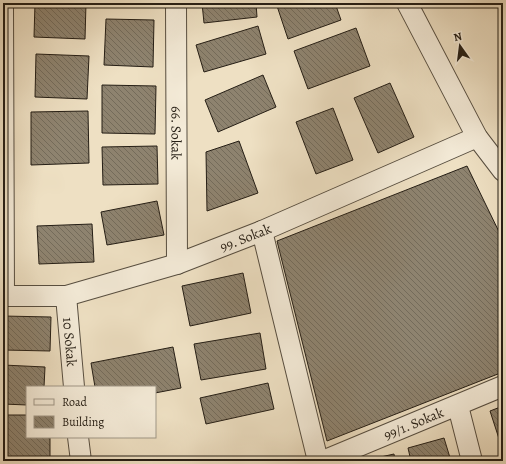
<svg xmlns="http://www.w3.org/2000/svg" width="506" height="464" font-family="Alegreya,serif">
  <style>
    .building { fill: url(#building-back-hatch); stroke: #251e15 }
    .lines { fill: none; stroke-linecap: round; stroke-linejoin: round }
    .minor-casing { stroke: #574e40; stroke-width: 22 }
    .minor { stroke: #f4ebd8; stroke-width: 20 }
    .labels { text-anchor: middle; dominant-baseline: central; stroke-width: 4; stroke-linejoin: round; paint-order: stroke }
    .street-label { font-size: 14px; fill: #251e15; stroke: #f4ebd8 }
  </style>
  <defs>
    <pattern id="building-back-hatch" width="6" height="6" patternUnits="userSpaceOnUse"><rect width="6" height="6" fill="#8e836f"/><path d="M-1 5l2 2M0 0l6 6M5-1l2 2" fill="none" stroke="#746b5a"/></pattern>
  </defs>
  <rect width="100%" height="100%" fill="#eee0c3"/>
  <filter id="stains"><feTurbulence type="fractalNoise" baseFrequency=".005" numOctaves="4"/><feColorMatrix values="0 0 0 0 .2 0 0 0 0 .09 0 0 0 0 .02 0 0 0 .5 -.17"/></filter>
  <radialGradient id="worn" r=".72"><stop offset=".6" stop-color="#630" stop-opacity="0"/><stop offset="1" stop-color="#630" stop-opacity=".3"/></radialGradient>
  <g class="building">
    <polygon points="35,3 86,3 85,39 34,37"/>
    <polygon points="202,3 256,3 257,17 204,23"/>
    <polygon points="276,3 335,3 341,20 288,39"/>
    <polygon points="106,19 154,20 153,67 104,65"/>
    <polygon points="258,26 266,54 204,72 196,45"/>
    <polygon points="356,28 370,66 308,89 294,51"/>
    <polygon points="36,54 89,56 87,99 35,97"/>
    <polygon points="263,75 276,107 218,132 205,100"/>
    <polygon points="390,83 414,137 378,153 354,98"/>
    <polygon points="102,85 156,86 155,134 102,133"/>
    <polygon points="333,108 353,160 316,174 296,122"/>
    <polygon points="88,111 89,163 31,165 31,112"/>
    <polygon points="239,141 258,193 207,211 206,152"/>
    <polygon points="157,146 158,184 103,185 102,147"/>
    <polygon points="467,166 503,240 503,372 327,441 277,241"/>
    <polygon points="157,201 164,235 107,245 101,212"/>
    <polygon points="92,224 94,262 39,264 37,226"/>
    <polygon points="243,273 251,313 190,326 182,286"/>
    <polygon points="3,316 51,317 50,351 3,350"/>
    <polygon points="260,333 266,369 201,380 194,344"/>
    <polygon points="173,347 181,388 155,393 155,387 95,387 91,363"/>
    <polygon points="3,365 45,367 44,387 27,387 27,405 3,404"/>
    <polygon points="268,383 274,409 206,424 200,398"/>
    <polygon points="503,406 503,451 490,411"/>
    <polygon points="3,415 27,415 27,437 50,437 50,457 3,457"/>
    <polygon points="444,438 451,461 411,461 408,448"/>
    <polygon points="394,454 395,461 363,461"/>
  </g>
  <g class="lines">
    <g class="minor-casing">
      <g id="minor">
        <path id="s1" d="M176 3 177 264"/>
        <polyline points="407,3 477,137 503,171"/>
        <polyline points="3,7 4,296"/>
        <polyline points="262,231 318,461"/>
        <path id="s2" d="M3 296H66L177 264 262 231 477 137"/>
        <path id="s3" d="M66 296 74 387"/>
        <polyline points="458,406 472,461"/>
        <polyline points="78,437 81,461"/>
        <path id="s4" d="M323 461 503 386"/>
      </g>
    </g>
    <use href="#minor" class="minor"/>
  </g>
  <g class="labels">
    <g class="street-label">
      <text stroke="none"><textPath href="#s1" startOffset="130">66. Sokak</textPath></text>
      <text stroke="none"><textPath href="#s2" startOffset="252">99. Sokak</textPath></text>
      <text stroke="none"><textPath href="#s3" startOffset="46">10 Sokak</textPath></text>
      <text stroke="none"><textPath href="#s4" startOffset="98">99/1. Sokak</textPath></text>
    </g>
  </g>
  <rect width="506" height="464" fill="none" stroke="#eee0c3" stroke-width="16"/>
  <rect x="4" y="4" width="498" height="456" fill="none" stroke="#251e15" stroke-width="2"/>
  <rect x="8" y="8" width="490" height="448" fill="none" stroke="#251e15"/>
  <rect x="26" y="386" width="130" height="52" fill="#f4ebd8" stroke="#a1998a"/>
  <rect x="34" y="399" width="20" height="6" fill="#f4ebd8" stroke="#a1998a"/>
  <text x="62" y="406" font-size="12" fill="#251e15">Road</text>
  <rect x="34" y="416" width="20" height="12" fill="url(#building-back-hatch)" stroke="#a1998a"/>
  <text x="62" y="426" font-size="12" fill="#251e15">Building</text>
  <g transform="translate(460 46) rotate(346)" stroke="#f4ebd8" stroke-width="3" paint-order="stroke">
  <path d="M0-3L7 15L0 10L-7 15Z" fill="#251e15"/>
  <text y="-6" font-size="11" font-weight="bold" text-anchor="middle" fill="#251e15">N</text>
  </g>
  <rect width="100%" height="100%" filter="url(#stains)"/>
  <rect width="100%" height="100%" fill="url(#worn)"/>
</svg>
